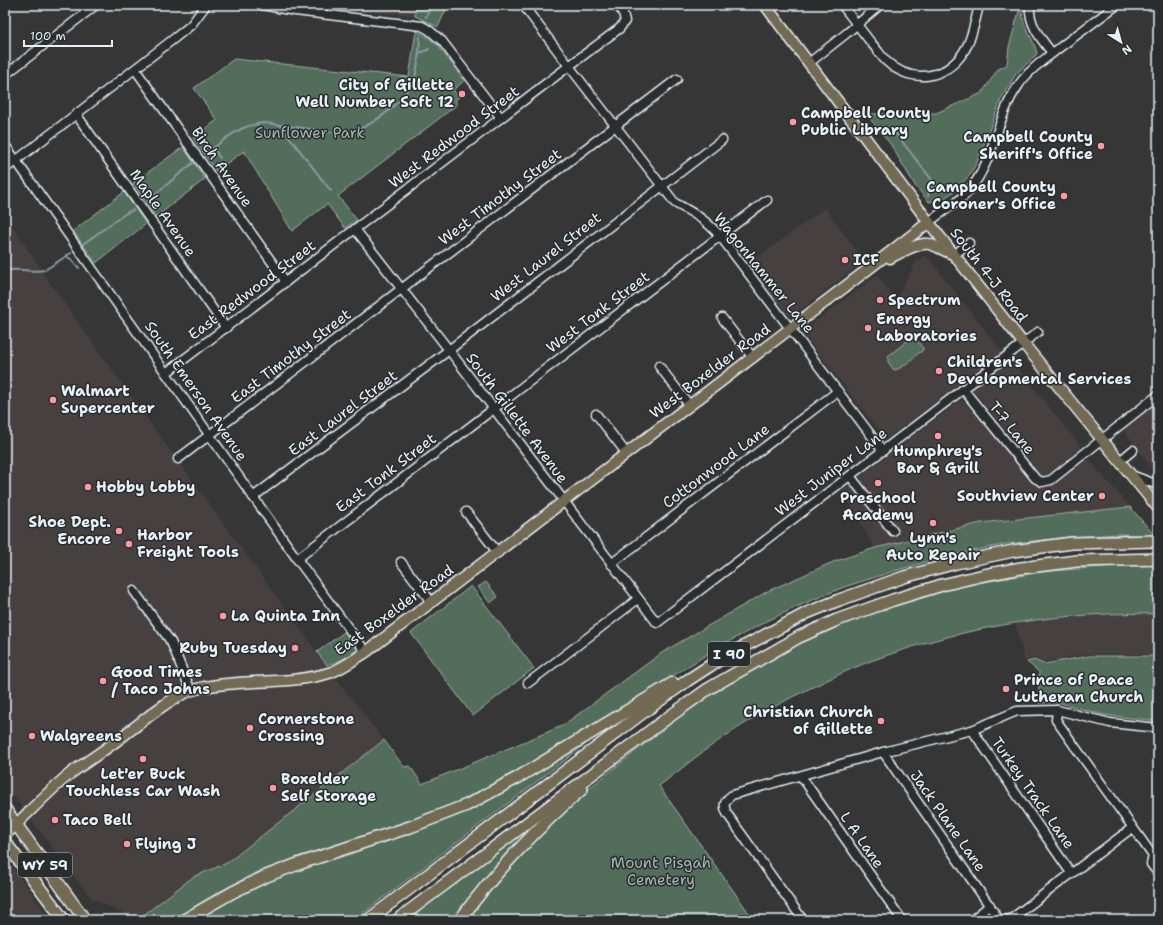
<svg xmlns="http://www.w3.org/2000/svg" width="1163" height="925" font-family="'Shantell Sans',sans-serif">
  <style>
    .built { fill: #474140 }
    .green { fill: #536d5c; stroke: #9eafaa }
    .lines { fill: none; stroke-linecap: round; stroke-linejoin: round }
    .stream { stroke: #889ca4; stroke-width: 2 }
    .minor-casing { stroke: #e8f1f8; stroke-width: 11 }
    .major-casing { stroke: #e8f1f8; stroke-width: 13 }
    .highway-casing { stroke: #e8f1f8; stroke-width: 14 }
    .minor { stroke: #2a2d2e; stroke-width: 8 }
    .major { stroke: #736b52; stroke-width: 10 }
    .highway { stroke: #736b52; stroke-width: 11 }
    .poi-dot { fill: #ff9aa2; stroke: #2a2d2e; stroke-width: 1.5 }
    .labels { text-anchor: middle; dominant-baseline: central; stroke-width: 3; stroke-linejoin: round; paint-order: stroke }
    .shield { fill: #2a2d2e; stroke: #afb6bb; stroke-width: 1 }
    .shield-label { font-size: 14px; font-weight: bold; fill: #e8f1f8 }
    .poi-label { font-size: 15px; font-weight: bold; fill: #e8f1f8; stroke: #2a2d2e; text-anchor: start }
    .park-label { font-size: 15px; fill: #a5b6b2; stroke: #2a2d2e }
    .street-label { font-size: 15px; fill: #e8f1f8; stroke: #2a2d2e }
  </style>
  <rect width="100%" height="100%" fill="#373636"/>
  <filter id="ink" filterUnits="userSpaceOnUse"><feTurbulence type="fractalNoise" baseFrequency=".025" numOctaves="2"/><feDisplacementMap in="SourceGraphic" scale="8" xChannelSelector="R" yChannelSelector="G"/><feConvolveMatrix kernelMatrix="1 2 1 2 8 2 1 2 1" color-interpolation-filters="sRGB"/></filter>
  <g filter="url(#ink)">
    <g class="built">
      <polygon points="299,5 416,5 415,16"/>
      <polygon points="825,208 864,261 791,317 789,316 749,264"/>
      <polygon points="5,215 52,286 145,416 341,685 384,740 227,863 193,877 137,920 90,897 5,785"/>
      <polygon points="926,255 1000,349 1012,361 1082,448 1047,476 1041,475 965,380 888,438 887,437 885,438 802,332 877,275 896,299 916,262"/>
      <polygon points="1158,388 1158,467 1145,467 1150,465 1117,421"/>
      <polygon points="961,400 970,406 1032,482 1036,486 1047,487 1052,485 1088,459 1130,507 981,523 875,548 842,490"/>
      <polygon points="1158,614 1158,654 1088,654 1043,662 1034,658 1028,659 1025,662 1015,622 1078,615"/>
      <polygon points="5,860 8,861 51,920 5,920"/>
    </g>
    <g class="green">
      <polygon points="416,5 448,5 438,27 415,16"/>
      <path d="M1019 11 1022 13C1024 30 1034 38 1037 54L1016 74 1002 97 977 162 969 176 957 189 944 199 929 202 916 187 891 145 867 115 870 114 936 113 982 93 998 69 1007 65 1009 47Z"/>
      <path d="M416 31C438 40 450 62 464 81L453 90 459 97 455 100 458 104 338 196 357 220 345 228 327 204 292 231 244 151 216 171 193 138 217 120 194 88 234 59 409 77Z"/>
      <polygon points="183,147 205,179 156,217 133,183"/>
      <polygon points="124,192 146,224 96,263 73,231"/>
      <path d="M911 338C918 339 919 344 923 348V350C915 355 902 370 894 370L888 362V356Z"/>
      <polygon points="1130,507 1155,536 1119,534 1070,537 1007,544 952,555 901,569 844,587 803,604 767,621 717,648 543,758 464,801 434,814 339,846 300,856 253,874 215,894 173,920 137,920 193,877 227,863 384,740 404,767 410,766 422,784 562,726 663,652 768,591 833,562 875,548 981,523"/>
      <path d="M1125 565 1158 566V614C1066 611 972 625 885 656 854 666 824 682 794 696 770 709 746 722 724 737 701 752 680 770 659 786L754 920H465L507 869 557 818 593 785 689 709 734 678 810 637 863 616 914 599 961 586 1041 572Z"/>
      <polygon points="486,582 498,597 490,603 478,587"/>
      <polygon points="471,586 534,668 473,716 411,633"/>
      <path d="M347 630 359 646C354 656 337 662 327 665L317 652Z"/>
      <polygon points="1089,656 1158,656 1158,721 1104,715 1057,702 1039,703 1039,672 1027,662 1034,660 1044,664"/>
      <polygon points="592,737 585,745 354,920 193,920 257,885 300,868 411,832"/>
      <polygon points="534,823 535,828 455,920 406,920"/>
    </g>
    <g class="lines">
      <g class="stream">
        <polyline points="426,17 431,5"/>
        <polyline points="418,54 429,49"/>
        <polyline points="280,125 331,191"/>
        <path d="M882 129C891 130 897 136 906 137"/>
        <polyline points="897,135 939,189"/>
        <polyline points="214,149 220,158"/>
        <path d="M206 154C225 139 239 125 264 123 281 125 298 127 316 130 324 131 332 133 340 133 367 133 405 102 415 77 419 64 419 50 420 37"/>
        <polyline points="928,196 929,191 935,183"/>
        <polyline points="148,200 193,163"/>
        <polyline points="83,244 126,213 133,210"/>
        <polyline points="66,256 72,260 79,268"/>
        <path d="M5 271C18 267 32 273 45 270L71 253"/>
      </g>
      <g class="minor-casing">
        <g id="minor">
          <polyline points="262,5 295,11 422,26 429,30 442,41 501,118"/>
          <polyline points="523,5 569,66 620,28 625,21 623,13 617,5"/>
          <path d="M842 5C852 18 862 31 872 44 877 49 881 56 886 61 913 86 950 79 967 46 973 34 976 18 979 5"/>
          <path d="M1030 5C1028 24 1041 39 1052 53"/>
          <polyline points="809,63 847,33 880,5"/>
          <polyline points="135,69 286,282"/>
          <polyline points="5,75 96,5"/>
          <polyline points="76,114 226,328"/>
          <polyline points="5,145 297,559 366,652"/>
          <polyline points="5,169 171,41 191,25 206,5"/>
          <path d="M929 222C940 213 959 202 968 192 996 159 995 119 1018 86 1029 69 1048 57 1063 45 1081 32 1099 18 1117 5"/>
          <polyline points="355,229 449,350 657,623 1038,332"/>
          <polyline points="954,255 969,243"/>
          <polyline points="722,318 753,358"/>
          <polyline points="659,366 690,406"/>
          <path d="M166 373 569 66 675 203C695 214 705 219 720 236L883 451"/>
          <polyline points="963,389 1035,478 1042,482 1051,480 1158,395"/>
          <polyline points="596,414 627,454"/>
          <polyline points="178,459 677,79"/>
          <polyline points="1120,461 1133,450"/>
          <polyline points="1131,475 1158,485"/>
          <polyline points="850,476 893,531"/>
          <polyline points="253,497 449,350 722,140"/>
          <polyline points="466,512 498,553"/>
          <polyline points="297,559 767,200"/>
          <polyline points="401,562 432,603"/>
          <polyline points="611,564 838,391"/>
          <polyline points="134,591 171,642 191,691"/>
          <polyline points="528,683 638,599"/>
          <polyline points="1057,710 1056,720 1153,856"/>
          <polyline points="972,730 1071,873"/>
          <polyline points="883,752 998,918 1003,920 1011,919 1132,828"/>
          <polyline points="801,776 902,920"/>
          <polyline points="1153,856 1151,864 1158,873"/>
          <path d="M803 920 728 815C723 806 723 802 732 795L883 752 972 730 1017 711 1057 710 1110 723 1158 728"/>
          <polyline points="972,920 990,905"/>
        </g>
      </g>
      <g class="major-casing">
        <g id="major">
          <polyline points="765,5 937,233 1023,343 1158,508"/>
          <path d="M890 258C899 253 919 242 929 244 937 246 945 251 953 254"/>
          <path d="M5 835C27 815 48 791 71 773 90 759 110 747 128 732 150 716 173 694 200 688 244 678 289 686 332 672 344 667 355 659 366 652L867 270 929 222"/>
        </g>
      </g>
      <g class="highway-casing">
        <g id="highway">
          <polyline points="5,809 85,920"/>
          <polyline points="5,842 64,920"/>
          <polyline points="184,920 233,892 264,877 298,864 410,827 467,805 517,778 673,683"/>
          <polyline points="368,920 641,714 688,680 722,658 807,613 839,600 904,577 956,563 1013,551 1072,543 1158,541"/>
          <polyline points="397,920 666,719 708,689 799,637 837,620 893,600 942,585 984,575 1021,568 1077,561 1158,559"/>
          <path d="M460 920C492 875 540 825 582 789"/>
        </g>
      </g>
      <use href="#minor" class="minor"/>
      <use href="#major" class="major"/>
      <use href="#highway" class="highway"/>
    </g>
  </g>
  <g class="poi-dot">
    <circle cx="462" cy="94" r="4"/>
    <circle cx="793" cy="122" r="4"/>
    <circle cx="1101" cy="146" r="4"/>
    <circle cx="1064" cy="196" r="4"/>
    <circle cx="845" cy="260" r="4"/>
    <circle cx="880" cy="300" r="4"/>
    <circle cx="868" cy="328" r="4"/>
    <circle cx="939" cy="371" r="4"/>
    <circle cx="53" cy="400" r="4"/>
    <circle cx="938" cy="436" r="4"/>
    <circle cx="878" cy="483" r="4"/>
    <circle cx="88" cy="487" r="4"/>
    <circle cx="1102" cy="496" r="4"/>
    <circle cx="933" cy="523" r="4"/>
    <circle cx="119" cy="531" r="4"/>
    <circle cx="129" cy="544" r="4"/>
    <circle cx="223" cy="616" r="4"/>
    <circle cx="295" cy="648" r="4"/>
    <circle cx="103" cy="681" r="4"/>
    <circle cx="1006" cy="689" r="4"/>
    <circle cx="881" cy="721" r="4"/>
    <circle cx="250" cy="728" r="4"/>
    <circle cx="32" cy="736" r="4"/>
    <circle cx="143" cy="759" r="4"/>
    <circle cx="273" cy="788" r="4"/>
    <circle cx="55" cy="820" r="4"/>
    <circle cx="127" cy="844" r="4"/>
  </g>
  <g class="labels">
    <g class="shield">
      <rect x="708" y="642" width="42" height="24" rx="3"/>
      <rect x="18" y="853" width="54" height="24" rx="3"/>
    </g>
    <g class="shield-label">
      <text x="729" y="654">I 90</text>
      <text x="45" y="865">WY 59</text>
    </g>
    <g class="poi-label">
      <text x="454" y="85" text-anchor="end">City of Gillette<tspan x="454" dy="17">Well Number Soft 12</tspan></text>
      <text x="801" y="113">Campbell County<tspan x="801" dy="17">Public Library</tspan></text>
      <text x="1093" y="137" text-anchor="end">Campbell County<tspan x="1093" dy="17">Sheriff's Office</tspan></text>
      <text x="1056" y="187" text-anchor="end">Campbell County<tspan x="1056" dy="17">Coroner's Office</tspan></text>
      <text x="853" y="260">ICF</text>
      <text x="888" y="300">Spectrum</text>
      <text x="876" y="319">Energy<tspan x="876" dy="17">Laboratories</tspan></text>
      <text x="947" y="362">Children's<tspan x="947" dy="17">Developmental Services</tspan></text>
      <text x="61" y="391">Walmart<tspan x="61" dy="17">Supercenter</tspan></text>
      <text x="938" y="451" text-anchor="middle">Humphrey's<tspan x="938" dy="17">Bar &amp; Grill</tspan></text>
      <text x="96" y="487">Hobby Lobby</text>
      <text x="1094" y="496" text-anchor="end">Southview Center</text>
      <text x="878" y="498" text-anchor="middle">Preschool<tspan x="878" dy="17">Academy</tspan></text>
      <text x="111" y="522" text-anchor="end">Shoe Dept.<tspan x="111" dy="17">Encore</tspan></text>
      <text x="137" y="535">Harbor<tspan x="137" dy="17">Freight Tools</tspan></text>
      <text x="933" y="538" text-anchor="middle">Lynn's<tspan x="933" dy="17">Auto Repair</tspan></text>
      <text x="231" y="616">La Quinta Inn</text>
      <text x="287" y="648" text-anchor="end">Ruby Tuesday</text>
      <text x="111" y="672">Good Times<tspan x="111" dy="17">/ Taco Johns</tspan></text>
      <text x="1014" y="680">Prince of Peace<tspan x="1014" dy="17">Lutheran Church</tspan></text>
      <text x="873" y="712" text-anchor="end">Christian Church<tspan x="873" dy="17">of Gillette</tspan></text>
      <text x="258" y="719">Cornerstone<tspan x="258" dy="17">Crossing</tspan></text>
      <text x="40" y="736">Walgreens</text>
      <text x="143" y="774" text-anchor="middle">Let'er Buck<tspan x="143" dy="17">Touchless Car Wash</tspan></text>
      <text x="281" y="779">Boxelder<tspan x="281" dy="17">Self Storage</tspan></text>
      <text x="63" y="820">Taco Bell</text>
      <text x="135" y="844">Flying J</text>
    </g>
    <g class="park-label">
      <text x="310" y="133">Sunflower Park</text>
      <text x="661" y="863">Mount Pisgah<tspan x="661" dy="17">Cemetery</tspan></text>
    </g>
    <g class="street-label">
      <text transform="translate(454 137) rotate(-37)">West Redwood Street</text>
      <text transform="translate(222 167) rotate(55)">Birch Avenue</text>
      <text transform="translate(500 197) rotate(-37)">West Timothy Street</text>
      <text transform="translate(163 213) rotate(55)">Maple Avenue</text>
      <text transform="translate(546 257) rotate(-38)">West Laurel Street</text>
      <text transform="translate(764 273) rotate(51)">Wagonhammer Lane</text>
      <text transform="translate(989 275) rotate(52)">South 4-J Road</text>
      <text transform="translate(252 290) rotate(-37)">East Redwood Street</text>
      <text transform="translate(598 312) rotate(-37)">West Tonk Street</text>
      <text transform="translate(291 356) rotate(-37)">East Timothy Street</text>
      <text transform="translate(710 371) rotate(-37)">West Boxelder Road</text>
      <text transform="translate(196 391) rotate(55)">South Emerson Avenue</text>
      <text transform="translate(343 413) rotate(-37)">East Laurel Street</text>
      <text transform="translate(517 418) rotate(53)">South Gillette Avenue</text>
      <text transform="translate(1012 428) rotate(51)">T-7 Lane</text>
      <text transform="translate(716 466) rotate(-37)">Cottonwood Lane</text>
      <text transform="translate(831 472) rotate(-37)">West Juniper Lane</text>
      <text transform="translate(386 473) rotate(-37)">East Tonk Street</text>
      <text transform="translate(394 610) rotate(-36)">East Boxelder Road</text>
      <text transform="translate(1033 793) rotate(55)">Turkey Track Lane</text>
      <text transform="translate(948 821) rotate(55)">Jack Plane Lane</text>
      <text transform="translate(862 840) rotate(55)">L A Lane</text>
    </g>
  </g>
  <rect width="1163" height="925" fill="none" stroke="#2a2d2e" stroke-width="20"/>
  <rect x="10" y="10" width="1143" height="905" fill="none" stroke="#e8f1f8" stroke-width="1.5" filter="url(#ink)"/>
  <g transform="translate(1121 42) rotate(143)" stroke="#2a2d2e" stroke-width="3" paint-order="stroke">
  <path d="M0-3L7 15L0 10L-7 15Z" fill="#e8f1f8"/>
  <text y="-6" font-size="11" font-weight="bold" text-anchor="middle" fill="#e8f1f8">N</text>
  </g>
  <path d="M24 40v6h88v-6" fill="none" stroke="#e8f1f8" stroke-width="2"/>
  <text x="30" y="40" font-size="12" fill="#e8f1f8" stroke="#2a2d2e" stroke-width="3" paint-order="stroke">100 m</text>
</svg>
